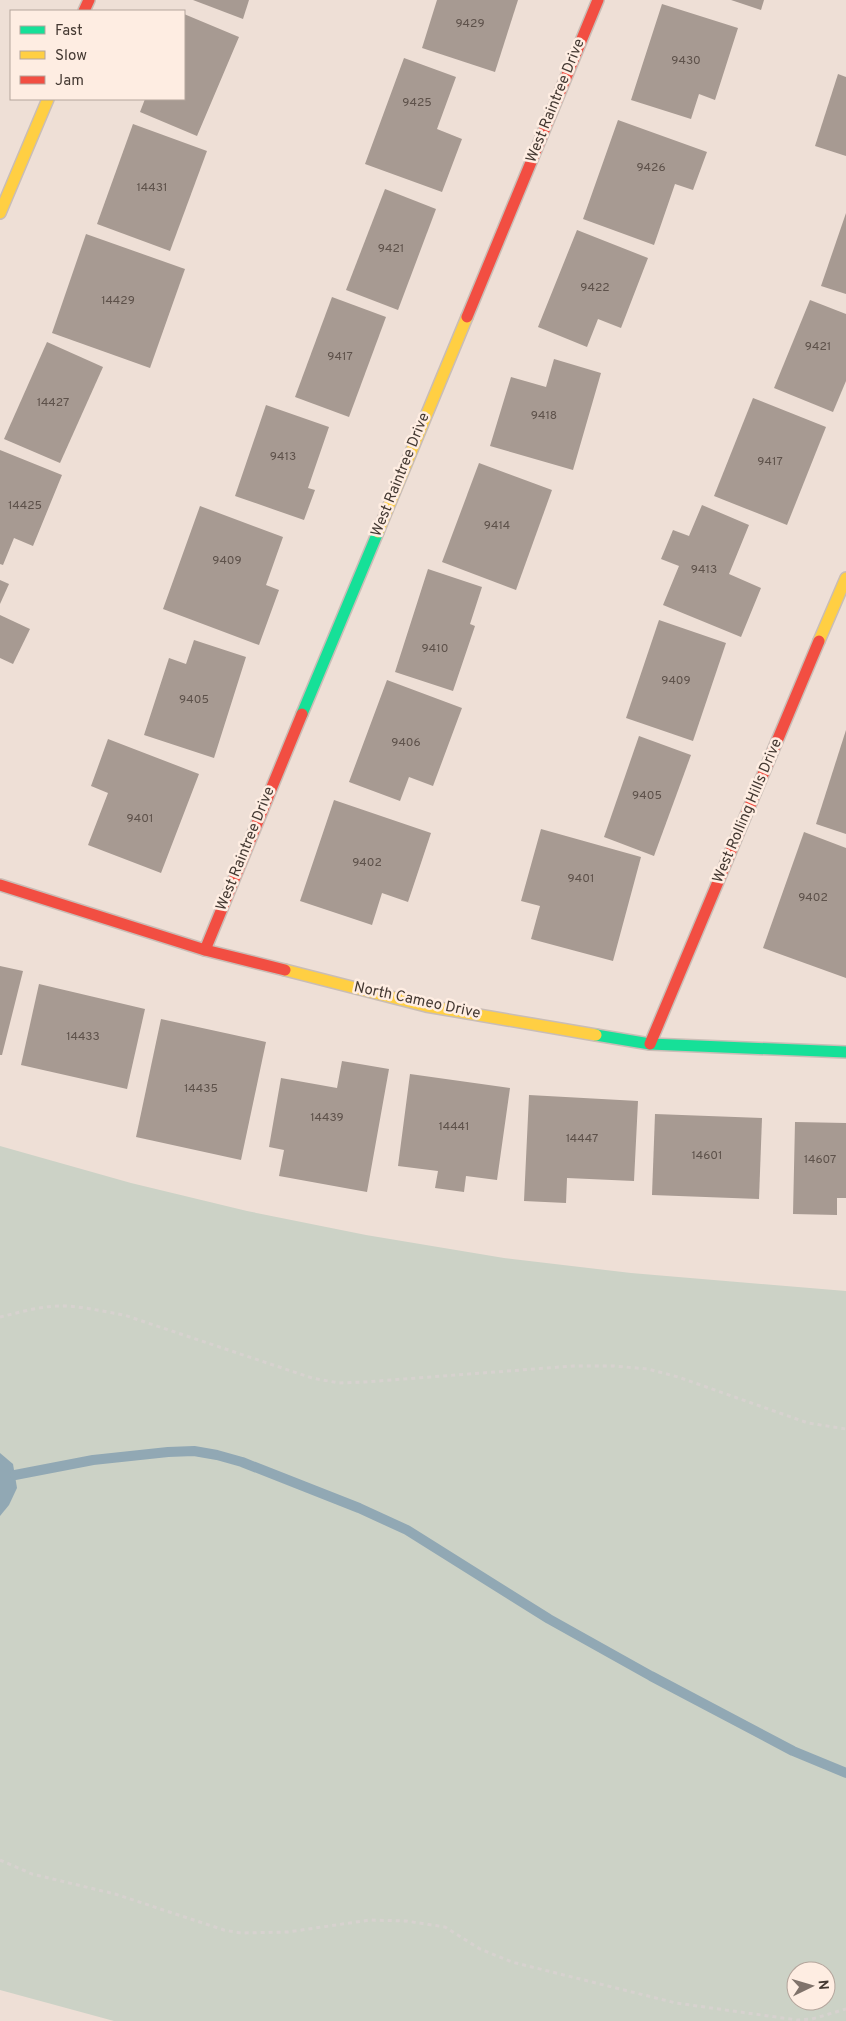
<svg xmlns="http://www.w3.org/2000/svg" width="846" height="2021" font-family="Overpass,sans-serif">
  <style>
    .green { fill: #ccd2c6; fill-rule: evenodd }
    .water { fill: #91a8b4 }
    .lines { fill: none; stroke-linecap: round; stroke-linejoin: round }
    .stream { stroke: #91a8b4; stroke-width: 10 }
    .building { fill: #a79a92 }
    .fast-casing { stroke: #c9bdb6; stroke-width: 14 }
    .slow-casing { stroke: #c9bdb6; stroke-width: 14 }
    .jam-casing { stroke: #c9bdb6; stroke-width: 14 }
    .path { stroke: #d7d2cf; stroke-width: 3; stroke-dasharray: 4 4; stroke-linecap: butt }
    .fast { stroke: #16e098; stroke-width: 11 }
    .slow { stroke: #ffcf43; stroke-width: 11 }
    .jam { stroke: #f24e42; stroke-width: 11 }
    .labels { text-anchor: middle; dominant-baseline: central; stroke-width: 5; stroke-linejoin: round; paint-order: stroke }
    .number-label { font-size: 12px; fill: #5d514a }
    .street-label { font-size: 15px; fill: #443932; stroke: #feede2 }
  </style>
  <rect width="100%" height="100%" fill="#eedfd6"/>
  <path class="green" d="M0 1146 131 1183 247 1211 366 1235 504 1258 631 1273 846 1291V2021H114L0 1990ZM796 1971H826V2001H796Z"/>
  <polygon class="water" points="0,1453 13,1464 17,1488 9,1505 0,1516"/>
  <g class="lines">
    <polyline class="stream" points="15,1475 93,1460 168,1452 194,1451 217,1455 242,1462 359,1508 407,1530 549,1619 651,1676 793,1751 846,1773"/>
  </g>
  <g class="building">
    <polygon points="193,0 249,0 243,19"/>
    <polygon points="437,0 518,0 495,72 422,48"/>
    <polygon points="731,0 764,0 761,10"/>
    <polygon points="662,4 738,28 715,100 699,94 691,119 631,100"/>
    <polygon points="184,14 239,37 197,136 140,112 145,99 184,99"/>
    <polygon points="404,58 456,77 437,129 462,139 442,192 365,164"/>
    <polygon points="838,74 846,77 846,156 815,146"/>
    <polygon points="618,120 707,152 693,190 675,184 654,245 583,219"/>
    <polygon points="133,124 207,151 170,251 97,224"/>
    <polygon points="385,189 436,209 398,310 346,290"/>
    <polygon points="846,213 846,294 821,286"/>
    <polygon points="577,230 648,258 621,328 598,319 587,347 538,327"/>
    <polygon points="86,234 185,269 150,368 52,333"/>
    <polygon points="332,297 386,317 349,417 295,397"/>
    <polygon points="810,300 846,314 846,381 833,412 774,388"/>
    <polygon points="47,342 103,367 60,463 4,439"/>
    <polygon points="554,359 601,373 573,470 490,446 511,377 546,387"/>
    <polygon points="753,398 826,427 787,525 714,496"/>
    <polygon points="266,405 329,427 308,488 315,490 304,520 235,496"/>
    <polygon points="0,450 62,475 33,546 14,538 3,565 0,564"/>
    <polygon points="479,463 552,490 516,590 442,562"/>
    <polygon points="702,505 749,525 729,574 761,588 741,637 663,605 679,566 661,559 673,530 689,536"/>
    <polygon points="200,506 283,537 266,585 279,590 259,645 163,609"/>
    <polygon points="428,569 482,587 470,624 475,626 453,691 395,672"/>
    <polygon points="0,580 9,584 0,604"/>
    <polygon points="0,615 30,629 13,664 0,658"/>
    <polygon points="659,620 726,643 693,741 626,718"/>
    <polygon points="194,640 246,657 214,758 144,735 169,658 186,664"/>
    <polygon points="387,680 462,708 433,786 409,777 400,801 349,782"/>
    <polygon points="846,730 846,834 816,824"/>
    <polygon points="639,736 691,755 654,856 604,837"/>
    <polygon points="108,739 199,774 161,873 88,845 108,793 91,786"/>
    <polygon points="334,800 431,833 408,902 382,893 372,925 300,901"/>
    <polygon points="541,829 641,857 613,961 531,939 540,906 521,901"/>
    <polygon points="804,832 846,848 846,978 763,948"/>
    <polygon points="0,966 23,971 2,1055 0,1055"/>
    <polygon points="39,984 145,1009 127,1089 21,1065"/>
    <polygon points="161,1019 266,1042 241,1160 136,1137"/>
    <polygon points="342,1061 389,1069 367,1192 279,1176 284,1150 269,1147 281,1078 337,1088"/>
    <polygon points="410,1074 510,1088 497,1180 466,1176 464,1192 435,1188 438,1171 398,1166"/>
    <polygon points="529,1095 638,1101 634,1181 567,1178 566,1203 524,1201"/>
    <polygon points="655,1114 762,1118 759,1199 652,1195"/>
    <polygon points="795,1122 846,1123 846,1198 837,1198 837,1215 793,1214"/>
  </g>
  <g class="lines">
    <g class="fast-casing">
      <g id="fast">
        <polyline points="302,714 378,532"/>
        <polyline points="596,1035 650,1044 846,1052"/>
      </g>
    </g>
    <g class="slow-casing">
      <g id="slow">
        <polyline points="0,213 48,99"/>
        <polyline points="378,532 467,317"/>
        <polyline points="819,641 846,578"/>
        <polyline points="285,970 426,1006 596,1035"/>
      </g>
    </g>
    <g class="jam-casing">
      <g id="jam">
        <polyline points="84,11 89,0"/>
        <polyline points="467,317 598,0"/>
        <polyline points="0,885 205,950 285,970"/>
        <polyline points="205,950 302,714"/>
        <polyline points="650,1044 819,641"/>
      </g>
    </g>
    <g class="path">
      <path d="M0 1317C21 1312 44 1305 66 1306 86 1307 105 1312 124 1315L312 1378 339 1383 365 1382 573 1366H614L648 1369 678 1377 808 1423 846 1429"/>
      <polyline points="0,1860 32,1874 115,1894 224,1930 241,1933 288,1932 370,1920 406,1921 445,1927 480,1949 512,1962 676,2003 797,2020 812,2019 846,2009"/>
    </g>
    <use href="#fast" class="fast"/>
    <use href="#slow" class="slow"/>
    <use href="#jam" class="jam"/>
  </g>
  <g class="labels">
    <g class="number-label">
      <text x="470" y="24">9429</text>
      <text x="686" y="61">9430</text>
      <text x="417" y="103">9425</text>
      <text x="651" y="168">9426</text>
      <text x="152" y="188">14431</text>
      <text x="391" y="249">9421</text>
      <text x="595" y="288">9422</text>
      <text x="118" y="301">14429</text>
      <text x="818" y="347">9421</text>
      <text x="340" y="357">9417</text>
      <text x="53" y="403">14427</text>
      <text x="544" y="416">9418</text>
      <text x="283" y="457">9413</text>
      <text x="770" y="462">9417</text>
      <text x="25" y="506">14425</text>
      <text x="497" y="526">9414</text>
      <text x="227" y="561">9409</text>
      <text x="704" y="570">9413</text>
      <text x="435" y="649">9410</text>
      <text x="676" y="681">9409</text>
      <text x="194" y="700">9405</text>
      <text x="406" y="743">9406</text>
      <text x="647" y="796">9405</text>
      <text x="140" y="819">9401</text>
      <text x="367" y="863">9402</text>
      <text x="581" y="879">9401</text>
      <text x="813" y="898">9402</text>
      <text x="83" y="1037">14433</text>
      <text x="201" y="1089">14435</text>
      <text x="327" y="1118">14439</text>
      <text x="454" y="1127">14441</text>
      <text x="582" y="1139">14447</text>
      <text x="707" y="1156">14601</text>
      <text x="820" y="1160">14607</text>
    </g>
    <g class="street-label">
      <text transform="translate(556 101) rotate(-68)">West Raintree Drive</text>
      <text transform="translate(401 475) rotate(-68)">West Raintree Drive</text>
      <text transform="translate(748 811) rotate(-67)">West Rolling Hills Drive</text>
      <text transform="translate(246 849) rotate(-68)">West Raintree Drive</text>
      <text transform="translate(417 1001) rotate(12)">North Cameo Drive</text>
    </g>
  </g>
  <rect x="10" y="10" width="175" height="90" fill="#feede2" stroke="#b4a59c"/>
  <rect x="20" y="26" width="25" height="8" fill="#16e098" stroke="#b4a59c"/>
  <text x="55" y="35" font-size="15" fill="#443932">Fast</text>
  <rect x="20" y="51" width="25" height="8" fill="#ffcf43" stroke="#b4a59c"/>
  <text x="55" y="60" font-size="15" fill="#443932">Slow</text>
  <rect x="20" y="76" width="25" height="8" fill="#f24e42" stroke="#b4a59c"/>
  <text x="55" y="85" font-size="15" fill="#443932">Jam</text>
  <g transform="translate(811 1986) rotate(85)"><circle r="24" fill="#feede2" stroke="#b4a59c"/>
  <path d="M0-4L9 19L0 12L-9 19Z" fill="#80736b"/>
  <text y="-8" font-size="14" font-weight="bold" text-anchor="middle" fill="#443932">N</text>
  </g>
</svg>
